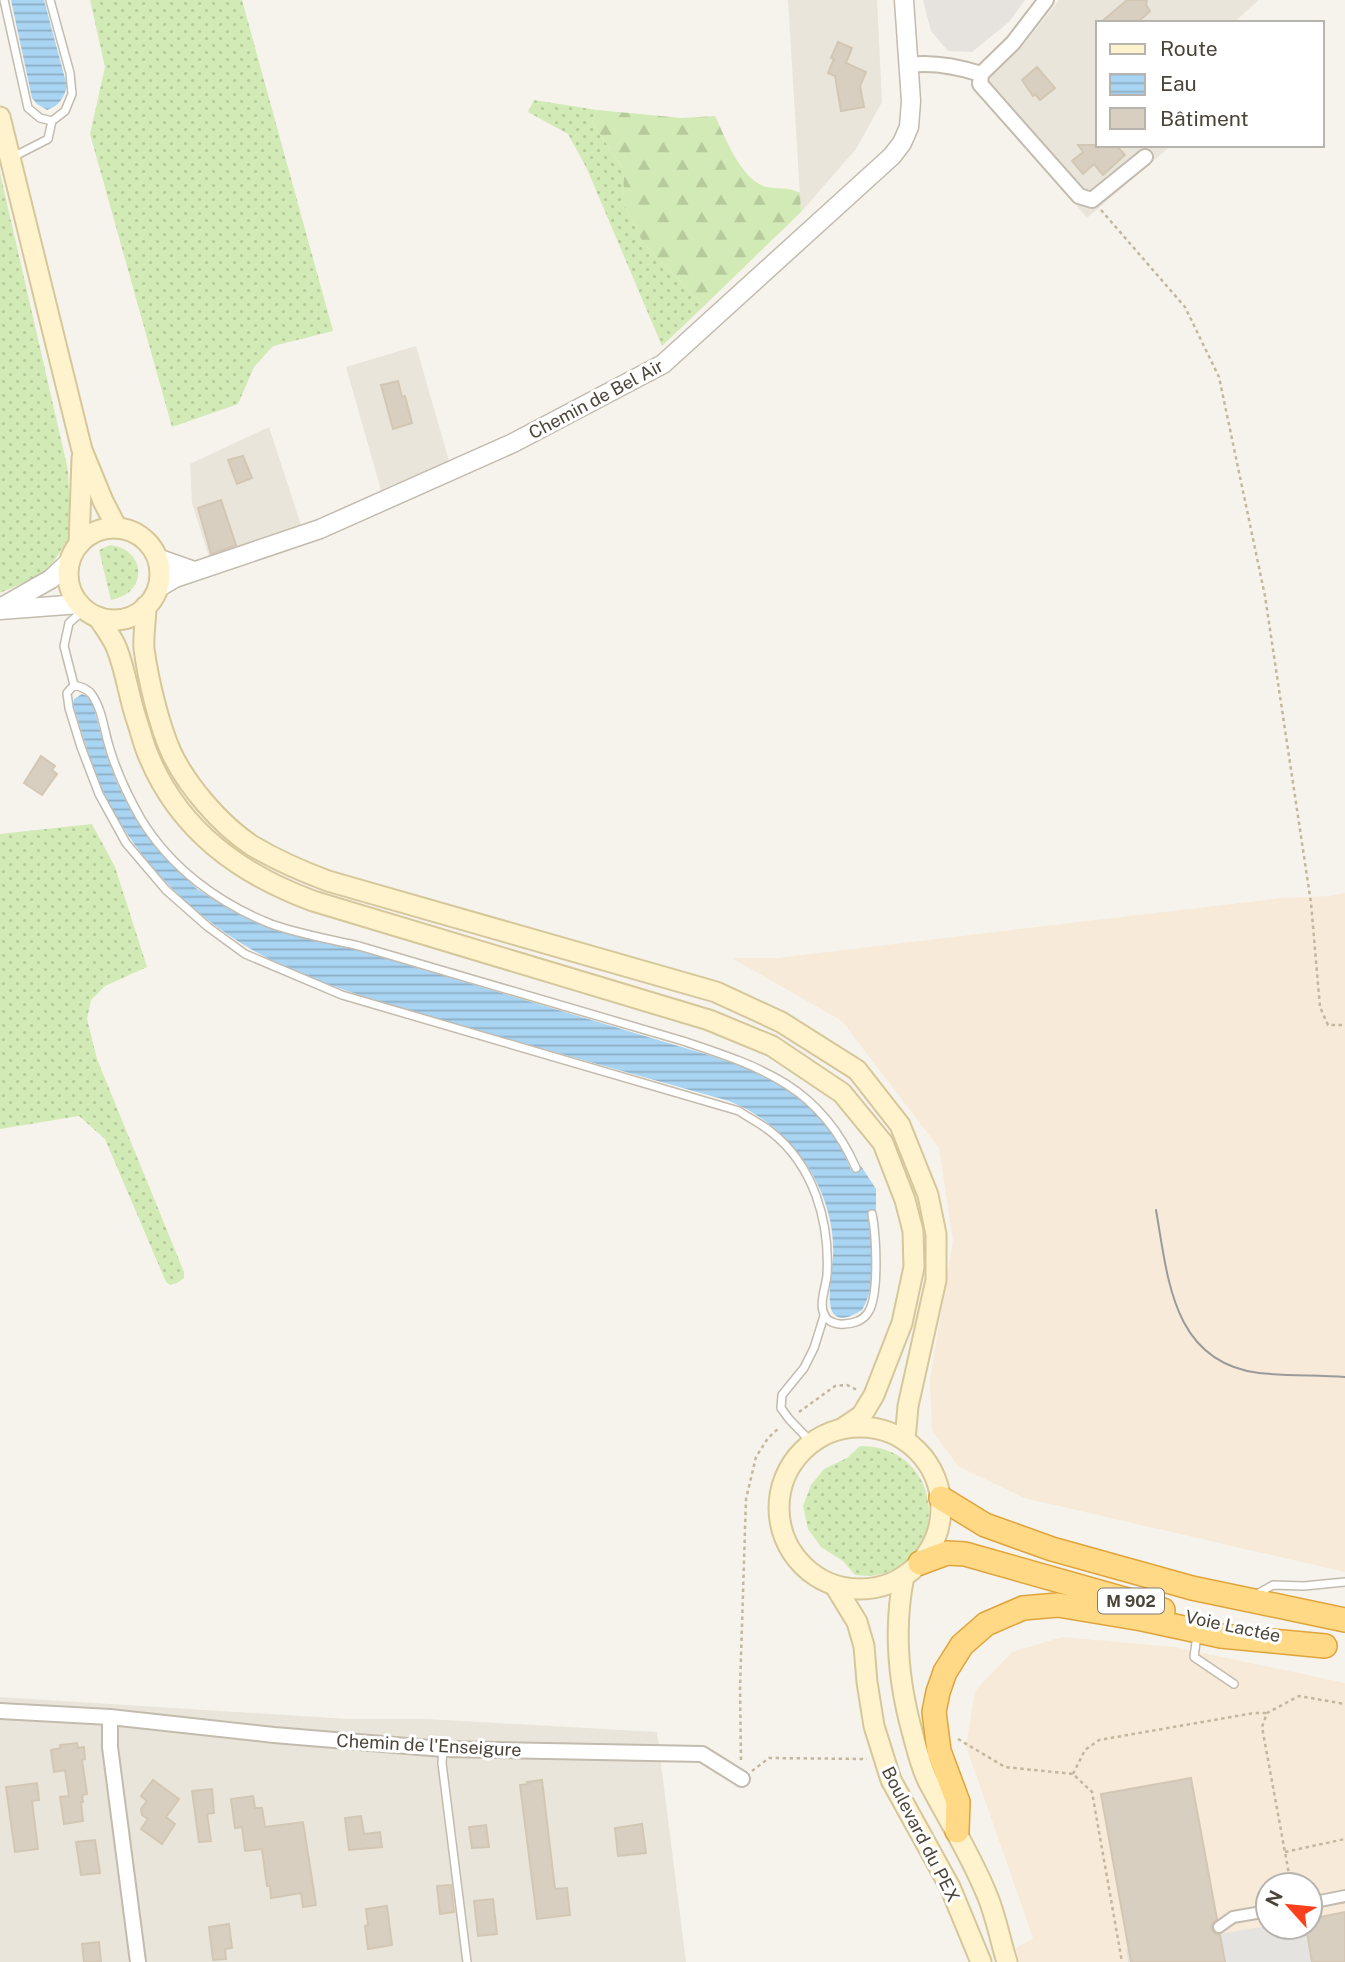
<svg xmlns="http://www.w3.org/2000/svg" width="1345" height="1962" font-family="'Public Sans',sans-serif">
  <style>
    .residential { fill: #eae5da }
    .commercial { fill: #f7ead8; fill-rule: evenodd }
    .industrial { fill: #e6e2dd }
    .grass { fill: url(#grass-dots) }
    .forest { fill: url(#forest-firs) }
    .parking { fill: #e5e3e0 }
    .water { fill: url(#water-rules) }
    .building { fill: #d8cfc1; stroke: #d3c7b4; stroke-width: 2 }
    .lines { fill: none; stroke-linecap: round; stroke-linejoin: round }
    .service-casing { stroke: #c2bbae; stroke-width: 10 }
    .pedestrian-casing { stroke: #c2bbae; stroke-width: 14 }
    .minor-casing { stroke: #c2bbae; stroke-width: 18 }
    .tertiary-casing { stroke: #c2bbae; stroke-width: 21 }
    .secondary-casing { stroke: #d6c79b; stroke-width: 23 }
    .trunk-casing { stroke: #e0a43c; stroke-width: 26 }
    .path { stroke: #c4b79f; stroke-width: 2.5; stroke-dasharray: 3.5 3.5; stroke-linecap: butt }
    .service { stroke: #fff; stroke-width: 7 }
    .pedestrian { stroke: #fff; stroke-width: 10 }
    .minor { stroke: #fff; stroke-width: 14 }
    .tertiary { stroke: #fff; stroke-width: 18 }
    .secondary { stroke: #fff3cd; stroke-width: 19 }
    .trunk { stroke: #ffd985; stroke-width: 23 }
    .tram { stroke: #9a9a9a; stroke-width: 2 }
    .labels { text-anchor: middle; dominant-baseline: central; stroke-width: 6; stroke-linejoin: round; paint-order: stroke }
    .shield { fill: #fff; stroke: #817c74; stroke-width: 2 }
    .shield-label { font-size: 16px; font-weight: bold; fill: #4b4439 }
    .street-label { font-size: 18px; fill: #4b4439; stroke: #fff }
  </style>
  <defs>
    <pattern id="grass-dots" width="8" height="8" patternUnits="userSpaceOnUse" patternTransform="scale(1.75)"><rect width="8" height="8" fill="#d2eab5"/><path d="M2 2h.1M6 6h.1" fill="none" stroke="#b6ca9c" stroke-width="1.8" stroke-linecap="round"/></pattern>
    <pattern id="forest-firs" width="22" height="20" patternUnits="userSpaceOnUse" patternTransform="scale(1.75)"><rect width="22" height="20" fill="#d2eab5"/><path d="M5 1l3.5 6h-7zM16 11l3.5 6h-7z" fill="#b6ca9c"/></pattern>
    <pattern id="water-rules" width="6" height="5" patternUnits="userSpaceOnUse" patternTransform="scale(1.75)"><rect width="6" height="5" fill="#a9d4f2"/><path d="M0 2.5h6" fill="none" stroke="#8caec5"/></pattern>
  </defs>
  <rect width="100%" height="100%" fill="#f6f3ec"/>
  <g class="residential">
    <polygon points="788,0 877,0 882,102 856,149 801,212"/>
    <polygon points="1059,0 1259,0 1233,23 1098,23 1098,145 1172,145 1087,218 976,87 1021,48"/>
    <polygon points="416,346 449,461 381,490 346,367"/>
    <polygon points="269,427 301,525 209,557 192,503 190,464"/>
    <polygon points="0,1697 349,1719 427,1719 657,1732 686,1962 0,1962"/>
  </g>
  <g class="commercial">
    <polygon points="1345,893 1345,1572 1024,1498 958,1466 932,1430 930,1380 953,1240 939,1148 842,1021 732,958 777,958 1282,898 1330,896"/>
    <path d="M1062 1637 1175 1647 1345 1683V1962H1019L1016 1948 1033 1938 966 1746 975 1691 1012 1652ZM1268 1885H1310V1927H1268Z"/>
  </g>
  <polygon class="industrial" points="923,0 1025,0 1009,22 972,52 948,51 931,31"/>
  <g class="grass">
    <polygon points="90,0 242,0 333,331 273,346 254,367 238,404 172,427 90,134 105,67"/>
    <polygon points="534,100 597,110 592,122 624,170 623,201 643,243 704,306 662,346 587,169 568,134 528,112"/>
    <polygon points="0,173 68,470 71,534 50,568 42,575 0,593"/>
    <path d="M110 545C146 549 149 593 111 600L99 550Z"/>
    <polygon points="92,824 115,867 147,967 105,986 91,1000 87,1019 97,1059 184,1272 184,1278 177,1283 170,1285 166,1282 105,1139 79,1116 0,1129 0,834"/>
    <path d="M860 1446C944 1445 953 1560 877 1575 870 1577 862 1575 855 1575L843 1561 821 1547 808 1529 803 1506 811 1485 824 1469 847 1458Z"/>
  </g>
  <path class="forest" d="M597 110 682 118 715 116C725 137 742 182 767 187 780 190 785 186 800 193L801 212 704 306 643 243 623 201 624 170 592 122Z"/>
  <polygon class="parking" points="1268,1926 1306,1927 1312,1962 1128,1962 1126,1949"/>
  <g class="water">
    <path d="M11 0H44L67 86C64 98 59 106 47 110L37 104 32 98Z"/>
    <path d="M82 694 91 698 106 753 116 781 130 809 163 855 197 889 219 903 253 921 279 931 358 950 735 1063C793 1087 827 1110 851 1170L861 1166 876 1189V1213L869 1216C872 1245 878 1284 862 1310 854 1315 840 1323 833 1313 826 1302 832 1270 833 1256 836 1199 801 1142 753 1113 746 1108 737 1105 729 1101L391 1006C351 992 309 979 271 960 196 922 131 858 98 780 88 755 81 729 73 704L74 699Z"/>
  </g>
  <g class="building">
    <polygon points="1127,0 1147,0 1146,5 1150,11 1137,23 1100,23"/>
    <polygon points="838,42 852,48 846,63 866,72 860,86 864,107 841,111 835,76 828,73 834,59 831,58"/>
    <polygon points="1037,67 1055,88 1040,100 1035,94 1033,96 1022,80"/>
    <polygon points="1078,145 1116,145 1125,155 1103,175 1094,164 1083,174 1072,161 1083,152"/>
    <polygon points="398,381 402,397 405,396 412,423 393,429 381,385"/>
    <polygon points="243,456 252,478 237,484 228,460"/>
    <polygon points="221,500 236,545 211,554 198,508"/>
    <polygon points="41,756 55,766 52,770 57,774 42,795 24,783"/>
    <polygon points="77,1743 78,1748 84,1747 85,1759 82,1760 87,1794 82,1795 83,1802 81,1802 83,1821 64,1824 60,1797 69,1796 65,1770 54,1772 51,1750 61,1748 60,1745"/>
    <polygon points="1191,1778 1217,1919 1212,1923 1211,1928 1215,1934 1220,1935 1225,1962 1131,1962 1101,1794"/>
    <polygon points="153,1780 179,1799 166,1817 175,1824 162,1844 141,1829 148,1819 142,1815 141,1809 147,1801 141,1796"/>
    <polygon points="542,1780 555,1889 567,1888 570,1915 537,1919 520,1785 528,1784 527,1782"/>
    <polygon points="37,1783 39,1800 32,1801 38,1849 15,1852 6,1787"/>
    <polygon points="212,1789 214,1813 207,1814 211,1841 199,1842 192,1791"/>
    <polygon points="253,1796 255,1808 262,1808 265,1827 303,1822 316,1905 303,1907 301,1893 271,1898 270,1886 267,1886 262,1849 245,1851 242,1827 235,1828 231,1799"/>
    <polygon points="361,1816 364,1834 380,1832 382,1847 349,1850 345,1818"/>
    <polygon points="642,1824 646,1853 618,1856 615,1828"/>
    <polygon points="486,1825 489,1847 472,1848 469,1827"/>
    <polygon points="95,1840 100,1873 81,1875 76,1842"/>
    <polygon points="451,1885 454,1912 440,1914 437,1886"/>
    <polygon points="493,1899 497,1934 478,1936 474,1901"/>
    <polygon points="387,1906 392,1945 368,1949 365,1926 368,1925 366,1909"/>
    <polygon points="1345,1912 1345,1962 1312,1962 1306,1927 1310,1927 1310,1919"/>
    <polygon points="229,1924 232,1948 225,1949 226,1959 213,1960 209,1927"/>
    <polygon points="99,1942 101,1962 84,1962 82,1944"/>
  </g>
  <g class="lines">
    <g class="service-casing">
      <g id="service">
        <polyline points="4,0 28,108 40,118 52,121"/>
        <polyline points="11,158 48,139 52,121 65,111 72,94 70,73 50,0"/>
        <polyline points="74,685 64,646 69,623 85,609"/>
        <path d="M856 1168C820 1086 761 1067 683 1041L359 946C329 939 299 934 271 924 218 903 171 868 141 819 128 796 116 771 109 746 104 730 102 709 92 695 88 689 82 687 74 685L67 693 69 708 81 747 99 794 126 843 166 890 208 927 245 954 342 995 739 1111C749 1118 761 1124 770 1131 814 1165 830 1222 827 1275 826 1287 818 1305 825 1316 828 1322 838 1325 844 1324 852 1324 862 1321 867 1314 880 1299 876 1234 872 1214"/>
        <polyline points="811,1442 789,1419 781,1408 782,1395 804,1368 814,1348 824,1316"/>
        <polyline points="1257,1594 1273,1585 1304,1586 1345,1582"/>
        <polyline points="1195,1634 1197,1635 1194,1657 1234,1684"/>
        <polyline points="443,1749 442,1763 467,1962"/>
      </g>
    </g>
    <g class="pedestrian-casing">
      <g id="pedestrian">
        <polyline points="1310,1903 1345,1896"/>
        <polyline points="1219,1927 1233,1917 1268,1911"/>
      </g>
    </g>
    <g class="minor-casing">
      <g id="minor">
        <path d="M909 65C932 62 959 67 981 74L1013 43 1046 0"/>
        <polyline points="981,74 980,84 1079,196 1092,200 1145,157"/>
        <polyline points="0,1711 110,1717 274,1735 443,1749 702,1754 742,1779"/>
        <polyline points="110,1717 110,1747 138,1962"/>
      </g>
    </g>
    <g class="tertiary-casing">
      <g id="tertiary">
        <polyline points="157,558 194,571"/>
        <polyline points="158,588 175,578 320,529 513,443 663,364 892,156 902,143 909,127 911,101 904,0"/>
        <polyline points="0,608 51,579 70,561"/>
        <polyline points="0,610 80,604"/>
      </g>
    </g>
    <g class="secondary-casing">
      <g id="secondary">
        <polyline points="0,117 82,450 103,501 117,528"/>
        <circle cx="114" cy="574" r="46"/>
        <polyline points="79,544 82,458"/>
        <path d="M146 606C146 620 143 635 144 649 148 679 159 725 171 752 187 786 220 824 251 845 276 860 301 871 328 881L716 992 781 1022 857 1070 900 1125 928 1195 936 1234V1280L908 1406 905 1440"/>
        <path d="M98 617C104 627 113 638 117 649 126 672 129 698 137 721 141 733 144 746 149 757 180 831 240 874 313 901L709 1020 772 1046 842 1093 883 1143 905 1200 913 1231 914 1267 902 1323 874 1395 862 1415 843 1428"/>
        <circle cx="860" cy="1508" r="81"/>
        <path d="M904 1576C893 1630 898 1682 913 1735 917 1750 921 1767 928 1781 948 1819 971 1855 987 1895 996 1916 1000 1940 1007 1962"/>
        <polyline points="835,1586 857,1622 864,1646 867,1682 874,1726 891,1780 950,1887 981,1962"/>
      </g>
    </g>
    <g class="trunk-casing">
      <g id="trunk">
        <polyline points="941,1498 985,1525 1052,1549 1192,1588 1345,1620"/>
        <polyline points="920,1563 947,1553 965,1554 1163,1610"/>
        <polyline points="957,1831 958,1802 939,1751 934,1712 938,1692 945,1672 962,1645 986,1624 1023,1608 1058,1605 1142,1619 1221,1636 1325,1646"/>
      </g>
    </g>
    <g class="path">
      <polyline points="1101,210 1185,307 1219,377 1265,596 1311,903 1320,1007 1328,1025 1345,1025"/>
      <polyline points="799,1412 835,1386 847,1385 857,1390"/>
      <polyline points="958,1739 1005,1767 1073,1774 1092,1792 1122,1962"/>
      <polyline points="741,1760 740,1688 746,1499 756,1457 768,1438 780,1427"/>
      <polyline points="752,1771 769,1758 867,1759"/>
      <polyline points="1073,1774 1085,1750 1099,1740 1254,1713 1267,1713"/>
      <polyline points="1285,1852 1345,1839"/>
      <polyline points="1291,1885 1262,1727 1267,1713 1299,1696 1345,1704"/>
    </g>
    <use href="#service" class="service"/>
    <use href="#pedestrian" class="pedestrian"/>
    <use href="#minor" class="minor"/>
    <use href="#tertiary" class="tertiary"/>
    <use href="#secondary" class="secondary"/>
    <use href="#trunk" class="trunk"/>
    <path class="tram" d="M1156 1210C1168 1278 1172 1362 1259 1373 1287 1376 1317 1375 1345 1377"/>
  </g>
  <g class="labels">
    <rect class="shield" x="1098" y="1588.5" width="66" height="25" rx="5"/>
    <g class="shield-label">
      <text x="1131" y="1601">M 902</text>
    </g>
    <g class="street-label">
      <text transform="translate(596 399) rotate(-28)">Chemin de Bel Air</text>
      <text transform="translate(1233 1626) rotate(12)">Voie Lactée</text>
      <text transform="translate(429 1745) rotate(3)">Chemin de l'Enseigure</text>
      <text transform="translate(921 1834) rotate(63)">Boulevard du PEX</text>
    </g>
  </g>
  <rect x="1096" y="21" width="228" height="126" fill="#ffffff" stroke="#b7b4b0" stroke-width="2"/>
  <rect x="1110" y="44" width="35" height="10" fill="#fff3cd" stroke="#b7b4b0" stroke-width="2"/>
  <text x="1160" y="56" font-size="21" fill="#4b4439">Route</text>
  <rect x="1110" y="74" width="35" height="21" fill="url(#water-rules)" stroke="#b7b4b0" stroke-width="2"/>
  <text x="1160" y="91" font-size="21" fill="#4b4439">Eau</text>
  <rect x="1110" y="108" width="35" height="21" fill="#d8cfc1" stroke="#b7b4b0" stroke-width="2"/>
  <text x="1160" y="126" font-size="21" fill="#4b4439">Bâtiment</text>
  <g transform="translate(1289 1906) rotate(297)"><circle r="33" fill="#ffffff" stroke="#b7b4b0" stroke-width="2"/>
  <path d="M0-5L12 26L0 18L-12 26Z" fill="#fc3f1d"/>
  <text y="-10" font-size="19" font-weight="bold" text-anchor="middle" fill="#4b4439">N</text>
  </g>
</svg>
